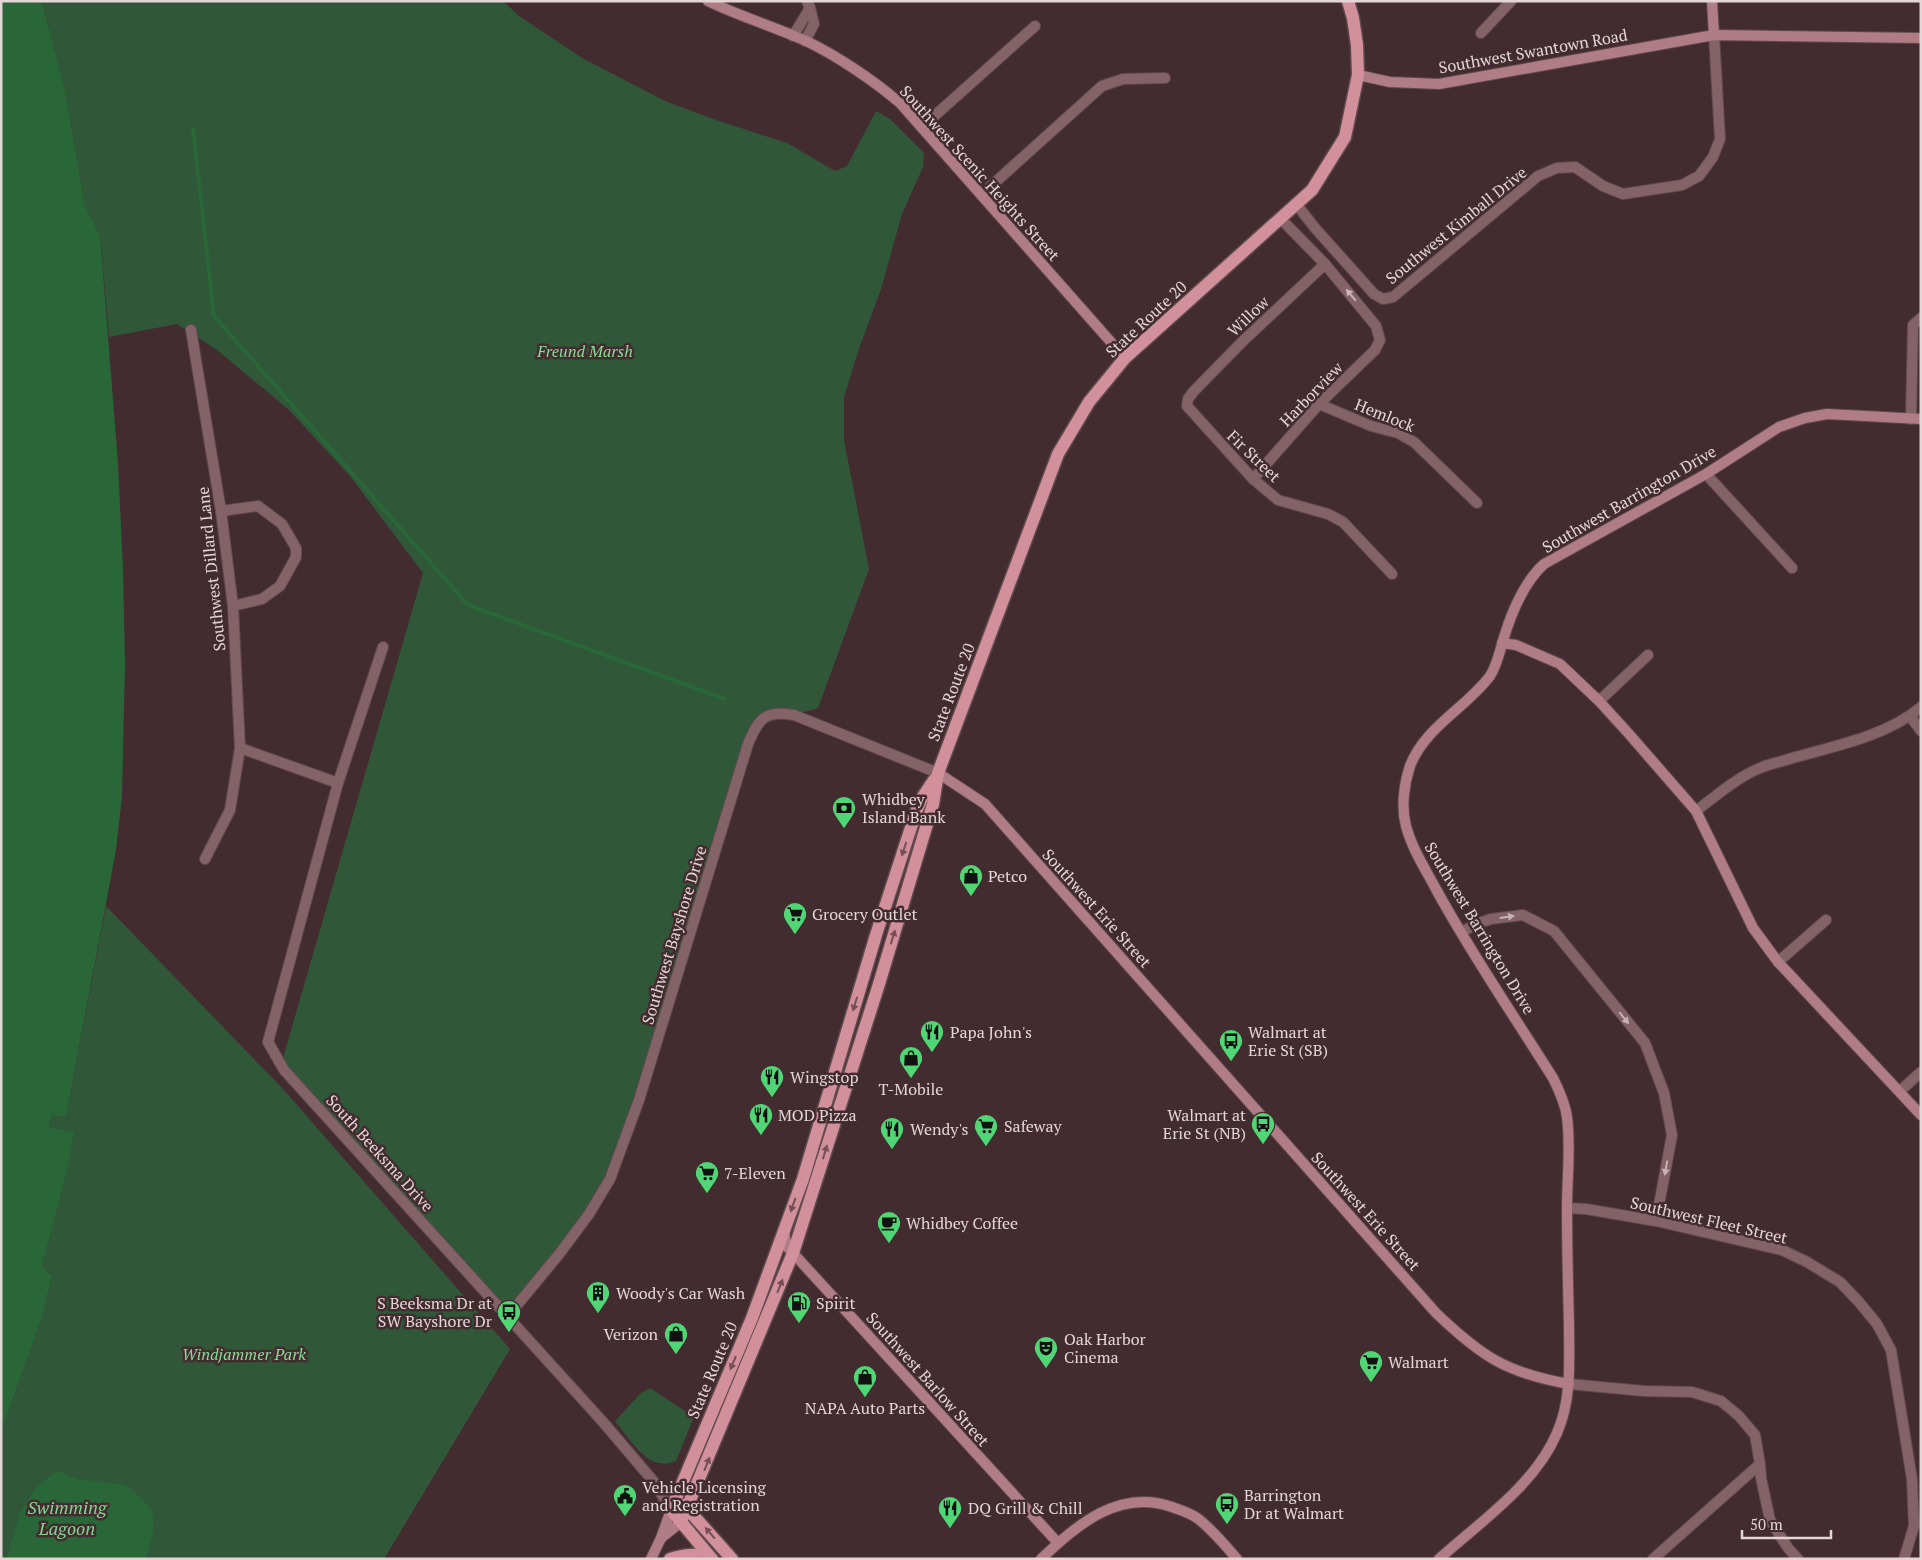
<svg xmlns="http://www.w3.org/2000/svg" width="1922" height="1560" font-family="'PT Serif',serif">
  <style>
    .green { fill: #305838 }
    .water { fill: #296638 }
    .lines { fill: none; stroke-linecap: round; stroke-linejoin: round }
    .stream { stroke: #296638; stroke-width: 4 }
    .street-casing { stroke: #604a4e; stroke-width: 12 }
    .secondary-casing { stroke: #604a4e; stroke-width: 12 }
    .primary-casing { stroke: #604a4e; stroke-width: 15 }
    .street { stroke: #836268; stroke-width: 10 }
    .secondary { stroke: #b07c86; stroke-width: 10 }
    .primary { stroke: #d28f9c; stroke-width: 12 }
    .oneway { fill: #c7b2b6 }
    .oneway2 { fill: #754f56 }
    .labels { text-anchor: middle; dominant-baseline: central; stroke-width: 5; stroke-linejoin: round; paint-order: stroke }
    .street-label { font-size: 16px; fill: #e4d5d7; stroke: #432c30 }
    .park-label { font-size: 16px; font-style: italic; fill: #86dc97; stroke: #432c30 }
    .poi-label { font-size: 16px; fill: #e4d5d7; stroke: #432c30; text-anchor: start }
    .water-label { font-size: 18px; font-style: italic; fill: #80d691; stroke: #432c30 }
  </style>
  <rect width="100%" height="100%" fill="#432c30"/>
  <g class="green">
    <polygon points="42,1 503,1 519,16 582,58 667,102 719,121 787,143 835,171 847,166 876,111 890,119 924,153 923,167 902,214 881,289 859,349 844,397 844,440 869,569 818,708 794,715 776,713 754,729 610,1179 508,1316 281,1065 423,573 350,476 289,410 217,350 177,324 109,337 100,235 85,205 64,85"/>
    <polygon points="106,906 284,1090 510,1349 384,1559 1,1559 1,1432 42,1318 52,1276 42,1266 65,1180 73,1132 49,1127 52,1115 66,1117"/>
    <path d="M650 1388 694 1417 676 1461C648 1473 631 1440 615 1421L641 1393Z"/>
  </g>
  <g class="water">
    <polygon points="1,1 42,1 64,85 85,205 100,235 118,463 123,569 125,664 122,796 116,850 66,1117 52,1115 49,1127 74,1132 65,1180 42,1266 52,1276 42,1318 1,1432"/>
    <polygon points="57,1471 79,1479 125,1485 140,1497 151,1509 153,1517 153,1534 146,1559 7,1559 20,1513 38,1485"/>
  </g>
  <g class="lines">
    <polyline class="stream" points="193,129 214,316 468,605 725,699"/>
    <g class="street-casing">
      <g id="street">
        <polyline points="1481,33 1511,1"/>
        <polyline points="793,36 810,8"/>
        <polyline points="805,41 814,24 810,8 807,1"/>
        <polyline points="922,127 1035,26"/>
        <polyline points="981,195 1102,86 1123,79 1165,78"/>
        <polyline points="1297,205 1315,228 1374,294 1383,299 1393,297 1538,176 1557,168 1575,167 1603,186 1623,194 1682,185 1699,176 1713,157 1720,139 1714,35"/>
        <polyline points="1325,264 1243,341 1193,392 1188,399 1187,406 1253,479 1278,500 1328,514 1343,522 1392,574"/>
        <polyline points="191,330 221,511 233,606 240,748 230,810 205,859"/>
        <polyline points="1319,404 1371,426 1398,433 1414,442 1477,503"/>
        <polyline points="1911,419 1913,325 1921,318"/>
        <polyline points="1706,474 1792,568"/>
        <polyline points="1253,479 1319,404 1375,350 1380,340 1376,326 1325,264 1281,219"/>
        <polyline points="221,511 258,506 282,524 296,548 296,557 280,586 262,599 233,606"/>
        <polyline points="383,647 338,783 268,1042 284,1070 603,1422 654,1482 671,1510"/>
        <polyline points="1599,701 1648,655"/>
        <polyline points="1910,716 1921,731"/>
        <polyline points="240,748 338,783"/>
        <path d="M1696 811C1716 796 1736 778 1760 768 1769 764 1780 762 1789 759 1834 746 1885 737 1921 707"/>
        <polyline points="1462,932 1476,924 1491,919 1523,915 1554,931 1645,1043 1664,1093 1672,1135 1656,1221"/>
        <polyline points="1778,962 1826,920"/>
        <polyline points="1900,1091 1921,1072"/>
        <polyline points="1567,1208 1586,1209 1656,1221 1782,1250 1807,1262 1840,1282 1859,1302 1877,1324 1891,1350 1912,1479 1914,1526 1904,1559"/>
        <path d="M508 1316 560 1253 589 1214 610 1179 639 1100 748 744C759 718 765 710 794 715L938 773"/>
        <polyline points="1569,1384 1644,1391 1692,1392 1721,1401 1739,1416 1755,1435 1760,1464 1761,1478 1770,1520 1788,1548 1798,1559"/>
        <polyline points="1653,1559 1760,1464"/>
      </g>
    </g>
    <g class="secondary-casing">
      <g id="secondary">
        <path d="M708 1C739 16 772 26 804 40 836 55 873 80 900 103L1125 358"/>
        <polyline points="1712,1 1714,35"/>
        <polyline points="1358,75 1390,82 1439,84 1714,35 1921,38"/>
        <polyline points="1502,643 1516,645 1560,664 1599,701 1629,734 1696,811 1753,928 1778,962 1921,1115"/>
        <path d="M938 773 985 804 1436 1313C1481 1356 1506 1373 1569 1384"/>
        <polyline points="784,1232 787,1247 793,1253 1058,1543"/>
        <polyline points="661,1538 681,1522"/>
        <polyline points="651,1559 661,1538 671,1510"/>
        <path d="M1041 1559C1077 1525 1119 1488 1172 1507 1180 1510 1190 1513 1197 1518 1212 1529 1224 1544 1237 1559"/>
        <path d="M1439 1559C1480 1522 1535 1485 1557 1433 1572 1399 1569 1362 1569 1325 1568 1286 1567 1247 1567 1208 1567 1178 1571 1146 1567 1117 1565 1103 1559 1090 1553 1078 1514 1016 1472 955 1437 891 1426 870 1412 849 1406 826 1401 807 1404 784 1410 766 1425 727 1466 708 1490 676 1496 667 1499 655 1502 644 1510 616 1522 584 1544 564L1706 474 1779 427 1805 418 1827 414 1921 419"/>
      </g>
    </g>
    <g class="primary-casing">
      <g id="primary">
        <polyline points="684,1505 732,1559"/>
        <polyline points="681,1522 793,1253 879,984 933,804 938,773 1058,454 1089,402 1125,358 1312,190 1345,137 1358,75 1357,45 1353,18 1348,1"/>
        <path d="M670 1559C685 1554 697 1553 712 1559"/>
        <polyline points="712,1559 671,1510 752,1318 803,1179 876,935 916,812 922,798 934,780"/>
      </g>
    </g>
    <use href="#street" class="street"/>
    <use href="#secondary" class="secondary"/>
    <use href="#primary" class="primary"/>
  </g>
  <defs><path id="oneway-solid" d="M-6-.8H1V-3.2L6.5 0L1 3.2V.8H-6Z" transform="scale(1.25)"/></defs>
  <g class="oneway">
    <use href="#oneway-solid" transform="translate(1351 295) rotate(-130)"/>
    <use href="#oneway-solid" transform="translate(1507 917) rotate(-8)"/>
    <use href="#oneway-solid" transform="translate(1624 1018) rotate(51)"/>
    <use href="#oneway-solid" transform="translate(1666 1168) rotate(100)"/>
  </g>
  <g class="oneway2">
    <use href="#oneway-solid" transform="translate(904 849) rotate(108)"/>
    <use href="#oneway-solid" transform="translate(893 937) rotate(-73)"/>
    <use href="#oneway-solid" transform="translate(855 1004) rotate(107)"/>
    <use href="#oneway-solid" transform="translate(825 1152) rotate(-73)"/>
    <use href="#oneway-solid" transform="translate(793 1205) rotate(110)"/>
    <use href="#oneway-solid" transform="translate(780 1286) rotate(-68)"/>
    <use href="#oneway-solid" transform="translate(733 1363) rotate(113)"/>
    <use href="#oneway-solid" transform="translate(707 1464) rotate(-68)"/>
    <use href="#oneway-solid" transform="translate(710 1533) rotate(-131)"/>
  </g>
  <defs>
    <g id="bank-pin" transform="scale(1.25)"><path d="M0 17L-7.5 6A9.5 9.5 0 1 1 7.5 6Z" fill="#50d674" stroke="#432c30"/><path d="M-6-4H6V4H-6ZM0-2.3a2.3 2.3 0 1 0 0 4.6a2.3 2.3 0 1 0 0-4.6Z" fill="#111"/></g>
    <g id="shop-pin" transform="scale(1.25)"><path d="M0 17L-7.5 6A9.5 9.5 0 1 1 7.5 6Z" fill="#50d674" stroke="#432c30"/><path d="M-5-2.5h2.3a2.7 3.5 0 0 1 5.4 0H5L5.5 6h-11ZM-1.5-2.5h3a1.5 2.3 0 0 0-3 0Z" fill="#111"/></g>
    <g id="supermarket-pin" transform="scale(1.25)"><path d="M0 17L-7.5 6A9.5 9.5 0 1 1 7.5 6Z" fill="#50d674" stroke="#432c30"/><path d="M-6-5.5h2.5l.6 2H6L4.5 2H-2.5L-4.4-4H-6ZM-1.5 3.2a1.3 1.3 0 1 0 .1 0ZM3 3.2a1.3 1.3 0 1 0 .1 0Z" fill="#111"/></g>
    <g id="restaurant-pin" transform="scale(1.25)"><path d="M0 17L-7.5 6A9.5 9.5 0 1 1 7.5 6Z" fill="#50d674" stroke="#432c30"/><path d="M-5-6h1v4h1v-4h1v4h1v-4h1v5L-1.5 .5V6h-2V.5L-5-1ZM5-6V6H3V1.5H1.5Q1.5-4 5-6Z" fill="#111"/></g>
    <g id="bus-pin" transform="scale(1.25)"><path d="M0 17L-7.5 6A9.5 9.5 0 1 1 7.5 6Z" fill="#50d674" stroke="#432c30"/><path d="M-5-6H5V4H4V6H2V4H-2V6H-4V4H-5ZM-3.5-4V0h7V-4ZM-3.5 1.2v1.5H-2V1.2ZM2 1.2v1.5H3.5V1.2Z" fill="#111"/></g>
    <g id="cafe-pin" transform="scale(1.25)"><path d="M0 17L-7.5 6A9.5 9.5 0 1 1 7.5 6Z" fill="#50d674" stroke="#432c30"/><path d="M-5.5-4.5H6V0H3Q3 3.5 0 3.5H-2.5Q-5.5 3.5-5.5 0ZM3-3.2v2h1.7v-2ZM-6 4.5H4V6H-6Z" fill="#111"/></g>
    <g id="building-pin" transform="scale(1.25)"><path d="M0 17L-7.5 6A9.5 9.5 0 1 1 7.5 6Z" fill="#50d674" stroke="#432c30"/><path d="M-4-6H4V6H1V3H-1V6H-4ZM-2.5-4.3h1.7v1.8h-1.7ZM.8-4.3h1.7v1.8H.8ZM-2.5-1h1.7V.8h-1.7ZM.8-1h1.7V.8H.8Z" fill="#111"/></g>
    <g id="fuel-pin" transform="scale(1.25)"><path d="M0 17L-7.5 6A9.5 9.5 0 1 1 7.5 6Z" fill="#50d674" stroke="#432c30"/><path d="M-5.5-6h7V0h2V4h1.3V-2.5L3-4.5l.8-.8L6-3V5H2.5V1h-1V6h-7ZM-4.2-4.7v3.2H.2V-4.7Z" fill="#111"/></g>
    <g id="theatre-pin" transform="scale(1.25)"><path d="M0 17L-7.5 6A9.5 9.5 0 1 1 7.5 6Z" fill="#50d674" stroke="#432c30"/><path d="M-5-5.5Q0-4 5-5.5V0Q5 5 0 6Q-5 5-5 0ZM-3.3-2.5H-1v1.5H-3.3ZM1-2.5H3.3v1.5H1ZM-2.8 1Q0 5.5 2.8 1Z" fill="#111"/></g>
    <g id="civic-pin" transform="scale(1.25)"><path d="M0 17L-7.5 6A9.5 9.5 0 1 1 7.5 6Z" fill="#50d674" stroke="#432c30"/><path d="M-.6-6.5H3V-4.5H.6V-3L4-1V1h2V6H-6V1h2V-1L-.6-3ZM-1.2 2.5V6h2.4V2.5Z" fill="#111"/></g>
  </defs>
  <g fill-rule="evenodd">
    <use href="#bank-pin" x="844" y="808"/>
    <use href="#shop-pin" x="971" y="876"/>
    <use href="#supermarket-pin" x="795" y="914"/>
    <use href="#restaurant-pin" x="932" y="1032"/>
    <use href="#bus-pin" x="1231" y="1041"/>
    <use href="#shop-pin" x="911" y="1058"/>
    <use href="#restaurant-pin" x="772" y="1077"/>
    <use href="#restaurant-pin" x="761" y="1115"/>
    <use href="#bus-pin" x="1263" y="1124"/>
    <use href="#supermarket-pin" x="986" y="1126"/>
    <use href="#restaurant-pin" x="892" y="1129"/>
    <use href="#supermarket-pin" x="707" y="1173"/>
    <use href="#cafe-pin" x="889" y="1223"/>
    <use href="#building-pin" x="598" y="1293"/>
    <use href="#fuel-pin" x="799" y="1303"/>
    <use href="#bus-pin" x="509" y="1312"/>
    <use href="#shop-pin" x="676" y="1334"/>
    <use href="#theatre-pin" x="1046" y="1348"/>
    <use href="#supermarket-pin" x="1371" y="1362"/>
    <use href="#shop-pin" x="865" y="1377"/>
    <use href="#civic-pin" x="625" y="1496"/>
    <use href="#bus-pin" x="1227" y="1504"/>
    <use href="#restaurant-pin" x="950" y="1508"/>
  </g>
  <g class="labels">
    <g class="street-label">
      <text transform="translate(1533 51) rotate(-10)">Southwest Swantown Road</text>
      <text transform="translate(980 173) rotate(48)">Southwest Scenic Heights Street</text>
      <text transform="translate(1456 225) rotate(-39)">Southwest Kimball Drive</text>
      <text transform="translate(1248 316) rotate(-44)">Willow</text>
      <text transform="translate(1146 319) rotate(-43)">State Route 20</text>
      <text transform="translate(1311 394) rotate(-46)">Harborview</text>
      <text transform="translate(1385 415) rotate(22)">Hemlock</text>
      <text transform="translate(1254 456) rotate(44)">Fir Street</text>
      <text transform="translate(1629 499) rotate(-30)">Southwest Barrington Drive</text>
      <text transform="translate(211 569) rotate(-96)">Southwest Dillard Lane</text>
      <text transform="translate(951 692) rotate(-69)">State Route 20</text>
      <text transform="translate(1097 908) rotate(48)">Southwest Erie Street</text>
      <text transform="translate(1480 928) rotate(59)">Southwest Barrington Drive</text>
      <text transform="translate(674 935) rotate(-73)">Southwest Bayshore Drive</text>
      <text transform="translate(380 1153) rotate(48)">South Beeksma Drive</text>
      <text transform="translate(1366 1211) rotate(48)">Southwest Erie Street</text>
      <text transform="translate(1709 1220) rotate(13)">Southwest Fleet Street</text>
      <text transform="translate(712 1370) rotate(-67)">State Route 20</text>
      <text transform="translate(928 1379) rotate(48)">Southwest Barlow Street</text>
    </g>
    <g class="park-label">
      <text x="585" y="351">Freund Marsh</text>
      <text x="244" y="1354">Windjammer Park</text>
    </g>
    <g class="poi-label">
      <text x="862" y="799">Whidbey<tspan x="862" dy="18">Island Bank</tspan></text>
      <text x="988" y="876">Petco</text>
      <text x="812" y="914">Grocery Outlet</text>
      <text x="950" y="1032">Papa John's</text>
      <text x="1248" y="1032">Walmart at<tspan x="1248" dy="18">Erie St (SB)</tspan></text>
      <text x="790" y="1077">Wingstop</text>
      <text x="911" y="1089" text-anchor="middle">T-Mobile</text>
      <text x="778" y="1115">MOD Pizza</text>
      <text x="1246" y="1115" text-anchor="end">Walmart at<tspan x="1246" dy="18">Erie St (NB)</tspan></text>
      <text x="1004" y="1126">Safeway</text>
      <text x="910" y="1129">Wendy's</text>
      <text x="724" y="1173">7-Eleven</text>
      <text x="906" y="1223">Whidbey Coffee</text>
      <text x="616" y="1293">Woody's Car Wash</text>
      <text x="492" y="1303" text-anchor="end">S Beeksma Dr at<tspan x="492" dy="18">SW Bayshore Dr</tspan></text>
      <text x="816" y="1303">Spirit</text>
      <text x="658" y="1334" text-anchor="end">Verizon</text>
      <text x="1064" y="1339">Oak Harbor<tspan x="1064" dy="18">Cinema</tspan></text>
      <text x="1388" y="1362">Walmart</text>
      <text x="865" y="1408" text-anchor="middle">NAPA Auto Parts</text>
      <text x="642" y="1487">Vehicle Licensing<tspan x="642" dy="18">and Registration</tspan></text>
      <text x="1244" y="1495">Barrington<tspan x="1244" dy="18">Dr at Walmart</tspan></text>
      <text x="968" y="1508">DQ Grill &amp; Chill</text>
    </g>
    <g class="water-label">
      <text x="67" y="1507">Swimming<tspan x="67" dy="21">Lagoon</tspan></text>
    </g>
  </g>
  <rect width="1922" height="1560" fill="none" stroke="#e4d5d7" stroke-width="5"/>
  <path d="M1742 1530v8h89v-8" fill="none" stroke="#e4d5d7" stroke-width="2.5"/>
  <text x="1750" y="1530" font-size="15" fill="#e4d5d7" stroke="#432c30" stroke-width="4" paint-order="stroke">50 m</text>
</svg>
